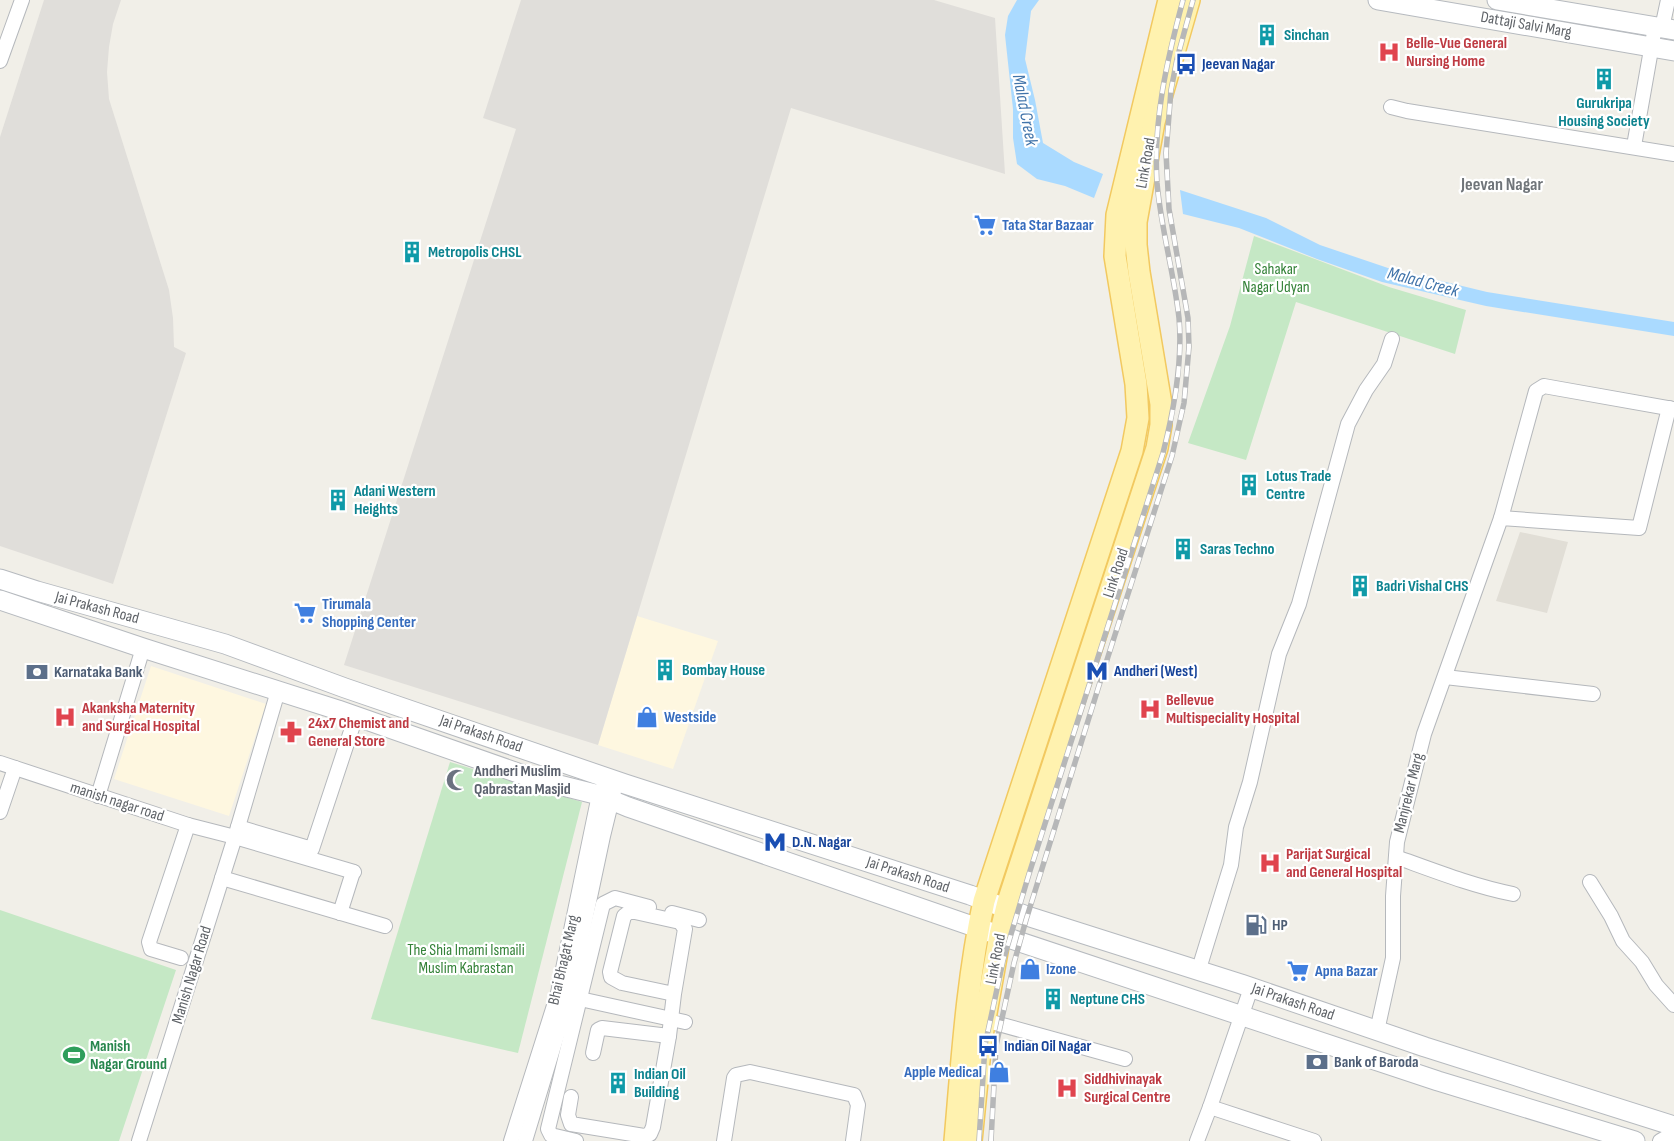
<svg xmlns="http://www.w3.org/2000/svg" width="1674" height="1141" font-family="'Sofia Sans Condensed',sans-serif">
  <style>
    .commercial { fill: #fef7e0 }
    .industrial { fill: #e0deda }
    .education { fill: #e1ded6 }
    .green { fill: #c5e8c5 }
    .water { fill: #aadaff }
    .lines { fill: none; stroke-linecap: round; stroke-linejoin: round }
    .street-casing { stroke: #b5b8bc; stroke-width: 16 }
    .secondary-casing { stroke: #b6babf; stroke-width: 21 }
    .primary-casing { stroke: #f2c960; stroke-width: 24 }
    .street { stroke: #fff; stroke-width: 14 }
    .secondary { stroke: #fff; stroke-width: 19 }
    .primary { stroke: #fff2af; stroke-width: 21 }
    .rail-casing { stroke: #b6b7b8; stroke-width: 5.5 }
    .rail { stroke: #fff; stroke-width: 4; stroke-dasharray: 11; stroke-linecap: butt }
    .labels { text-anchor: middle; dominant-baseline: central; stroke-width: 4.5; stroke-linejoin: round; paint-order: stroke }
    .street-label { font-size: 16px; fill: #5f6368; stroke: #fff }
    .culture-label { font-size: 16px; font-weight: bold; fill: #0d838f; stroke: #fff; text-anchor: start }
    .health-label { font-size: 16px; font-weight: bold; fill: #be3a42; stroke: #fff; text-anchor: start }
    .transit-label { font-size: 16px; font-weight: bold; fill: #164399; stroke: #fff; text-anchor: start }
    .shop-label { font-size: 16px; font-weight: bold; fill: #366cbe; stroke: #fff; text-anchor: start }
    .park-label { font-size: 16px; fill: #348238; stroke: #fff }
    .service-label { font-size: 16px; font-weight: bold; fill: #4e5e75; stroke: #fff; text-anchor: start }
    .worship-label { font-size: 16px; font-weight: bold; fill: #5b616d; stroke: #fff; text-anchor: start }
    .leisure-label { font-size: 16px; font-weight: bold; fill: #27864d; stroke: #fff; text-anchor: start }
    .water-label { font-size: 18px; font-style: italic; fill: #4174aa; stroke: #fff }
    .neighbourhood-label { font-size: 18px; font-weight: bold; fill: #70757a; stroke: #fff }
  </style>
  <rect width="100%" height="100%" fill="#f1efe8"/>
  <g class="commercial">
    <polygon points="637,616 718,641 673,769 598,745"/>
    <polygon points="151,666 266,704 229,816 114,779"/>
  </g>
  <g class="industrial">
    <polygon points="44,0 121,0 113,24 109,47 107,72 109,99 169,290 173,318 174,347 186,353 113,584 0,546 0,137"/>
    <polygon points="521,0 934,0 995,18 1005,174 791,108 598,745 344,665 516,129 483,118"/>
  </g>
  <polygon class="education" points="1520,532 1568,542 1547,613 1496,601"/>
  <g class="green">
    <polygon points="1254,236 1389,287 1466,310 1455,354 1296,302 1246,460 1188,443 1230,326"/>
    <polygon points="450,762 582,802 518,1053 371,1019"/>
    <polygon points="0,910 176,970 119,1141 0,1141"/>
  </g>
  <g class="water">
    <polygon points="1017,0 1039,0 1031,11 1025,59 1035,100 1043,143 1074,162 1103,174 1094,198 1065,186 1037,179 1017,164 1013,138 1013,109 1005,35 1008,16"/>
    <polygon points="1180,190 1266,218 1320,245 1388,268 1487,292 1674,322 1674,336 1486,306 1382,282 1317,259 1239,228 1183,214"/>
  </g>
  <g class="lines">
    <g class="street-casing">
      <g id="street">
        <polyline points="1662,28 1668,0"/>
        <polyline points="0,61 22,0"/>
        <polyline points="1391,107 1407,111 1674,154"/>
        <polyline points="1634,146 1655,27"/>
        <polyline points="1501,518 1536,391 1544,386 1555,388 1674,409"/>
        <polyline points="1445,677 1593,694"/>
        <polyline points="0,763 188,825 235,837 354,872"/>
        <polyline points="98,796 143,648"/>
        <polyline points="0,812 15,768"/>
        <polyline points="238,827 312,849 356,716"/>
        <path d="M1396 857C1435 871 1473 886 1513 894"/>
        <polyline points="222,878 385,926"/>
        <polyline points="1590,882 1611,916 1623,941 1642,962 1656,985 1674,1005"/>
        <polyline points="340,913 353,872"/>
        <polyline points="672,913 699,920"/>
        <polyline points="181,958 151,949 149,942 188,825"/>
        <polyline points="1198,972 1231,865 1236,827 1250,782 1279,654 1299,604 1348,424 1366,390 1384,364 1392,339"/>
        <polyline points="571,997 685,1022"/>
        <polyline points="977,1018 1125,1059"/>
        <polyline points="1377,1031 1393,958 1393,896 1397,842 1424,734 1501,518 1639,528 1669,408"/>
        <polyline points="593,1053 598,1030 602,1028 669,1036"/>
        <polyline points="571,1097 568,1115 571,1124 644,1136 650,1134 653,1127 669,1036 674,994 685,929 680,922 635,912 629,912 624,916 610,972 611,977 622,983 674,994"/>
        <polyline points="1210,1107 1314,1141"/>
        <polyline points="139,1141 235,837 278,691"/>
        <polyline points="511,1141 558,993 599,795 603,787"/>
        <polyline points="525,1141 569,996 603,836 614,791"/>
        <polyline points="576,1141 551,1135 548,1129 603,904 615,898 649,907"/>
        <polyline points="724,1141 734,1078 736,1075 750,1072 854,1095 858,1105 853,1141"/>
        <polyline points="1197,1141 1210,1107 1251,988"/>
        <polyline points="1660,1141 1674,1133"/>
      </g>
    </g>
    <g class="secondary-casing">
      <g id="secondary">
        <polyline points="1378,0 1674,51"/>
        <polyline points="1497,0 1674,30"/>
        <polyline points="0,579 37,591 225,644 345,688 625,784 970,895 1027,916 1241,984 1425,1047 1674,1126"/>
        <polyline points="0,600 143,648 338,710 535,779 599,795 628,807 978,928 1438,1081 1635,1141"/>
      </g>
    </g>
    <g class="primary-casing">
      <g id="primary">
        <path d="M955 1141C962 1061 967 979 984 901L1132 451 1138 418 1136 384 1115 256 1117 215 1169 0"/>
        <polyline points="971,1141 981,1041 1000,935 1008,902 1157,448 1161,425 1161,404 1139,272 1136,245 1136,222 1154,122 1189,0"/>
      </g>
    </g>
    <use href="#street" class="street"/>
    <use href="#secondary" class="secondary"/>
    <use href="#primary" class="primary"/>
    <g class="rail-casing">
      <g id="rail">
        <path d="M979 1141 985 1045 1003 961 1029 874 1163 453C1174 410 1183 363 1179 318 1174 273 1161 229 1157 183 1153 120 1167 60 1183 0"/>
        <polyline points="991,1141 996,1046 1014,963 1026,920 1106,663 1172,456 1184,403 1189,347 1188,318 1169,209 1166,153 1171,90 1177,59 1193,0"/>
      </g>
    </g>
    <use href="#rail" class="rail"/>
  </g>
  <defs>
    <g id="building-bare" transform="scale(1.725)"><path d="M-4-6H4V6H1V3H-1V6H-4ZM-2.5-4.3h1.7v1.8h-1.7ZM.8-4.3h1.7v1.8H.8ZM-2.5-1h1.7V.8h-1.7ZM.8-1h1.7V.8H.8Z" fill="#0f9aa8" stroke="#fff" stroke-width="2.5" paint-order="stroke"/></g>
    <g id="hospital-bare" transform="scale(1.725)"><path d="M-5-5h3v3.5h4V-5h3V5h-3V1.5h-4V5h-3Z" fill="#e0444e" stroke="#fff" stroke-width="2.5" paint-order="stroke"/></g>
    <g id="bus-bare" transform="scale(1.725)"><path d="M-5-6H5V4H4V6H2V4H-2V6H-4V4H-5ZM-3.5-4V0h7V-4ZM-3.5 1.2v1.5H-2V1.2ZM2 1.2v1.5H3.5V1.2Z" fill="#1a4fb4" stroke="#fff" stroke-width="2.5" paint-order="stroke"/></g>
    <g id="supermarket-bare" transform="scale(1.725)"><path d="M-6-5.5h2.5l.6 2H6L4.5 2H-2.5L-4.4-4H-6ZM-1.5 3.2a1.3 1.3 0 1 0 .1 0ZM3 3.2a1.3 1.3 0 1 0 .1 0Z" fill="#3f7fe0" stroke="#fff" stroke-width="2.5" paint-order="stroke"/></g>
    <g id="metro-bare" transform="scale(1.725)"><path d="M-5.5 5V-5H-3L0 0L3-5H5.5V5H3V-.5L0 4L-3-.5V5Z" fill="#1a4fb4" stroke="#fff" stroke-width="2.5" paint-order="stroke"/></g>
    <g id="bank-bare" transform="scale(1.725)"><path d="M-6-4H6V4H-6ZM0-2.3a2.3 2.3 0 1 0 0 4.6a2.3 2.3 0 1 0 0-4.6Z" fill="#5c6f8a" stroke="#fff" stroke-width="2.5" paint-order="stroke"/></g>
    <g id="shop-bare" transform="scale(1.725)"><path d="M-5-2.5h2.3a2.7 3.5 0 0 1 5.4 0H5L5.5 6h-11ZM-1.5-2.5h3a1.5 2.3 0 0 0-3 0Z" fill="#3f7fe0" stroke="#fff" stroke-width="2.5" paint-order="stroke"/></g>
    <g id="pharmacy-bare" transform="scale(1.725)"><path d="M-2-6h4v4h4v4h-4v4h-4v-4h-4v-4h4Z" fill="#e0444e" stroke="#fff" stroke-width="2.5" paint-order="stroke"/></g>
    <g id="mosque-bare" transform="scale(1.725)"><path d="M3.5-4.9A6 6 0 1 0 3.5 4.9A5 5 0 1 1 3.5-4.9Z" fill="#6b7280" stroke="#fff" stroke-width="2.5" paint-order="stroke"/></g>
    <g id="fuel-bare" transform="scale(1.725)"><path d="M-5.5-6h7V0h2V4h1.3V-2.5L3-4.5l.8-.8L6-3V5H2.5V1h-1V6h-7ZM-4.2-4.7v3.2H.2V-4.7Z" fill="#5c6f8a" stroke="#fff" stroke-width="2.5" paint-order="stroke"/></g>
    <g id="stadium-bare" transform="scale(1.725)"><path d="M0-5a6.5 5 0 1 0 0 10a6.5 5 0 1 0 0-10ZM-3.5-1.8h7v3.6h-7Z" fill="#2e9e5b" stroke="#fff" stroke-width="2.5" paint-order="stroke"/></g>
  </defs>
  <g fill-rule="evenodd">
    <use href="#building-bare" x="1267" y="35"/>
    <use href="#hospital-bare" x="1389" y="52"/>
    <use href="#bus-bare" x="1186" y="64"/>
    <use href="#building-bare" x="1604" y="79"/>
    <use href="#supermarket-bare" x="985" y="225"/>
    <use href="#building-bare" x="412" y="252"/>
    <use href="#building-bare" x="1249" y="485"/>
    <use href="#building-bare" x="338" y="500"/>
    <use href="#building-bare" x="1183" y="549"/>
    <use href="#building-bare" x="1360" y="586"/>
    <use href="#supermarket-bare" x="305" y="613"/>
    <use href="#building-bare" x="665" y="670"/>
    <use href="#metro-bare" x="1097" y="671"/>
    <use href="#bank-bare" x="37" y="672"/>
    <use href="#hospital-bare" x="1150" y="709"/>
    <use href="#hospital-bare" x="65" y="717"/>
    <use href="#shop-bare" x="647" y="717"/>
    <use href="#pharmacy-bare" x="291" y="732"/>
    <use href="#mosque-bare" x="457" y="780"/>
    <use href="#metro-bare" x="775" y="842"/>
    <use href="#hospital-bare" x="1270" y="863"/>
    <use href="#fuel-bare" x="1256" y="925"/>
    <use href="#shop-bare" x="1030" y="969"/>
    <use href="#supermarket-bare" x="1298" y="971"/>
    <use href="#building-bare" x="1053" y="999"/>
    <use href="#bus-bare" x="988" y="1046"/>
    <use href="#stadium-bare" x="74" y="1055"/>
    <use href="#bank-bare" x="1317" y="1062"/>
    <use href="#shop-bare" x="999" y="1072"/>
    <use href="#building-bare" x="618" y="1083"/>
    <use href="#hospital-bare" x="1067" y="1088"/>
  </g>
  <g class="labels">
    <g class="street-label">
      <text transform="translate(1526 25) rotate(10)">Dattaji Salvi Marg</text>
      <text transform="translate(1146 163) rotate(-80)">Link Road</text>
      <text transform="translate(1116 573) rotate(-72)">Link Road</text>
      <text transform="translate(97 608) rotate(15)">Jai Prakash Road</text>
      <text transform="translate(481 734) rotate(19)">Jai Prakash Road</text>
      <text transform="translate(1409 793) rotate(-76)">Manjrekar Marg</text>
      <text transform="translate(117 802) rotate(18)">manish nagar road</text>
      <text transform="translate(908 875) rotate(18)">Jai Prakash Road</text>
      <text transform="translate(996 959) rotate(-79)">Link Road</text>
      <text transform="translate(564 960) rotate(-77)">Bhai Bhagat Marg</text>
      <text transform="translate(192 975) rotate(-73)">Manish Nagar Road</text>
      <text transform="translate(1293 1002) rotate(19)">Jai Prakash Road</text>
    </g>
    <g class="culture-label">
      <text x="1284" y="35">Sinchan</text>
      <text x="1604" y="103" text-anchor="middle">Gurukripa<tspan x="1604" dy="18">Housing Society</tspan></text>
      <text x="428" y="252">Metropolis CHSL</text>
      <text x="1266" y="476">Lotus Trade<tspan x="1266" dy="18">Centre</tspan></text>
      <text x="354" y="491">Adani Western<tspan x="354" dy="18">Heights</tspan></text>
      <text x="1200" y="549">Saras Techno</text>
      <text x="1376" y="586">Badri Vishal CHS</text>
      <text x="682" y="670">Bombay House</text>
      <text x="1070" y="999">Neptune CHS</text>
      <text x="634" y="1074">Indian Oil<tspan x="634" dy="18">Building</tspan></text>
    </g>
    <g class="health-label">
      <text x="1406" y="43">Belle-Vue General<tspan x="1406" dy="18">Nursing Home</tspan></text>
      <text x="1166" y="700">Bellevue<tspan x="1166" dy="18">Multispeciality Hospital</tspan></text>
      <text x="82" y="708">Akanksha Maternity<tspan x="82" dy="18">and Surgical Hospital</tspan></text>
      <text x="308" y="723">24x7 Chemist and<tspan x="308" dy="18">General Store</tspan></text>
      <text x="1286" y="854">Parijat Surgical<tspan x="1286" dy="18">and General Hospital</tspan></text>
      <text x="1084" y="1079">Siddhivinayak<tspan x="1084" dy="18">Surgical Centre</tspan></text>
    </g>
    <g class="transit-label">
      <text x="1202" y="64">Jeevan Nagar</text>
      <text x="1114" y="671">Andheri (West)</text>
      <text x="792" y="842">D.N. Nagar</text>
      <text x="1004" y="1046">Indian Oil Nagar</text>
    </g>
    <g class="shop-label">
      <text x="1002" y="225">Tata Star Bazaar</text>
      <text x="322" y="604">Tirumala<tspan x="322" dy="18">Shopping Center</tspan></text>
      <text x="664" y="717">Westside</text>
      <text x="1046" y="969">Izone</text>
      <text x="1315" y="971">Apna Bazar</text>
      <text x="982" y="1072" text-anchor="end">Apple Medical</text>
    </g>
    <g class="park-label">
      <text x="1276" y="269">Sahakar<tspan x="1276" dy="18">Nagar Udyan</tspan></text>
      <text x="466" y="950">The Shia Imami Ismaili<tspan x="466" dy="18">Muslim Kabrastan</tspan></text>
    </g>
    <g class="service-label">
      <text x="54" y="672">Karnataka Bank</text>
      <text x="1272" y="925">HP</text>
      <text x="1334" y="1062">Bank of Baroda</text>
    </g>
    <g class="worship-label">
      <text x="474" y="771">Andheri Muslim<tspan x="474" dy="18">Qabrastan Masjid</tspan></text>
    </g>
    <g class="leisure-label">
      <text x="90" y="1046">Manish<tspan x="90" dy="18">Nagar Ground</tspan></text>
    </g>
    <g class="water-label">
      <text transform="translate(1025 110) rotate(79)">Malad Creek</text>
      <text transform="translate(1423 282) rotate(15)">Malad Creek</text>
    </g>
    <g class="neighbourhood-label">
      <text x="1502" y="184">Jeevan Nagar</text>
    </g>
  </g>
</svg>
